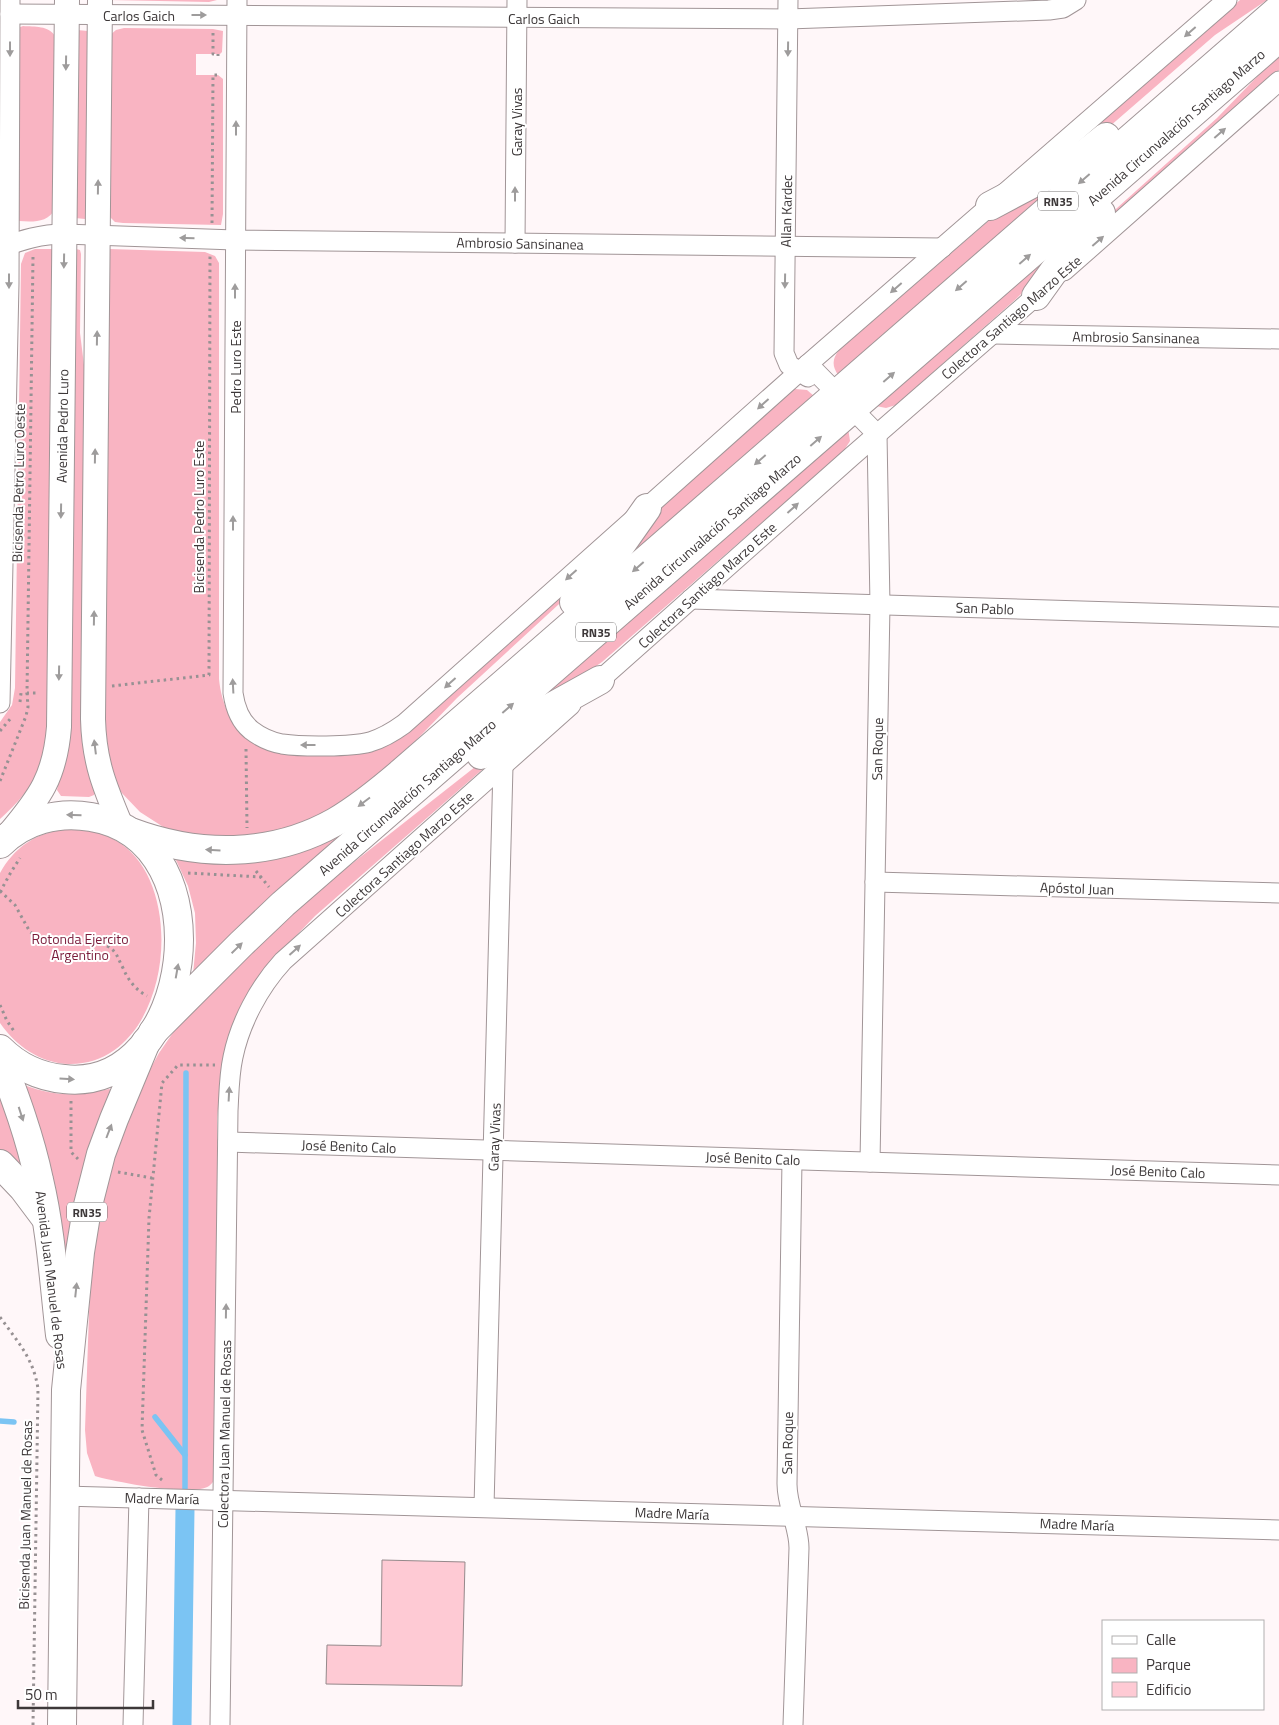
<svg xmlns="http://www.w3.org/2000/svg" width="1279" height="1725" font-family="'Titillium Web',sans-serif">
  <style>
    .green { fill: #f9b4c2 }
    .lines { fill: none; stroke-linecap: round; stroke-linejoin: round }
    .stream { stroke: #7bc4f3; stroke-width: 5.5 }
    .canal { stroke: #7bc4f3; stroke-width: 19 }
    .building { fill: #fecad4; stroke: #95898b }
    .minor-casing { stroke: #a19597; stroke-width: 21 }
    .major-casing { stroke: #a19597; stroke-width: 26 }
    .highway-casing { stroke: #a19597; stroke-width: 30 }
    .path { stroke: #979193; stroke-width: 3; stroke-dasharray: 2.5 4; stroke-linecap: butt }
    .minor { stroke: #fff; stroke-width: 19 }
    .major { stroke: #fff; stroke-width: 24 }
    .highway { stroke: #fff; stroke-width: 28 }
    .oneway { fill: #9e9c9c }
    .labels { text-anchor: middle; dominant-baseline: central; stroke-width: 4; stroke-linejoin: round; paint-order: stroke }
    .shield { fill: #fff; stroke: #777474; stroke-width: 1 }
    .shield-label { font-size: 12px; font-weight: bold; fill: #3d3839 }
    .street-label { font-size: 14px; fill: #3d3839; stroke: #fff }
    .park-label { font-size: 14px; fill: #7a1c3b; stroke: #fff }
  </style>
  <rect width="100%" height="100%" fill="#fff7f9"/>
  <g class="green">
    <polygon points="110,0 217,0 209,2"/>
    <polygon points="1240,0 1267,0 1215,35 1094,140 1058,160"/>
    <path d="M23 26C35 27 48 25 56 37L55 209C48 223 32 222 19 221L18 28Z"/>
    <polygon points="124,28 213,29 223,31 222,52 220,54 196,54 196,75 218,75 223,79 223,214 221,225 123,223 115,222 110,217 109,36 116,30"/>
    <polygon points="77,30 88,31 87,218 85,219 75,218"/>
    <polygon points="1279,54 1279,70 1099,229 1097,226 1217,118"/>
    <path d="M1072 172 838 375C832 366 832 359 839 350L993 217Z"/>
    <polygon points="1085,216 1025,290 1016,299 896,405 886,408 876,406"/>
    <path d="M35 249H52L55 251 50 724C47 736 46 748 43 759 36 783 18 803 0 819V722L12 705 15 688 21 264 25 253Z"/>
    <polygon points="76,249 80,250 81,254 80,333 85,373 95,792 94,795 89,797 61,796 57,790 61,771"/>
    <path d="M109 249 205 252 215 256 219 263V679C222 711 240 745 275 752 292 755 312 753 329 753 355 753 377 754 399 739L594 567 596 570 457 698 399 758 347 801 288 832 212 838 168 830 140 812 119 790 114 782 104 740Z"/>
    <polygon points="795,389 807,390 814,396 610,576 659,510 670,497 790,392"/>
    <polygon points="848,428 850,441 843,452 602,662 518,720 516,717"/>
    <path d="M522 730 524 733 315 916 267 966 231 1031 223 1057 217 1119V1469C216 1475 215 1482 209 1486 193 1497 115 1482 95 1476L87 1453 85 1430 90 1283 94 1238 113 1158 142 1084 159 1053 179 1024 307 899Z"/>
    <polygon points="354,825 193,974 196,943 195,913 188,886 175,858"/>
    <path d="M63 830C81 829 99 831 115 840 192 882 171 1066 69 1064 40 1063 16 1046 0 1023V873C14 848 35 833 63 830Z"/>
    <polygon points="0,1084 27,1173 0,1153"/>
    <path d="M24 1085C57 1097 75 1096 109 1089L112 1090 65 1277Z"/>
  </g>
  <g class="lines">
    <g class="stream">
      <polyline points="155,1417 185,1455"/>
      <polyline points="0,1421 14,1422"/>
      <polyline points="185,1489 186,1073"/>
    </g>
    <polyline class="canal" points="182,1725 185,1509"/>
  </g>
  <polygon class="building" points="382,1560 465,1562 462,1686 326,1684 327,1645 381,1646"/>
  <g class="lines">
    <g class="minor-casing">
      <g id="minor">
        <path d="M237 0 233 693C235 707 240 721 251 730 260 737 271 742 282 744 302 747 351 747 370 742 383 738 393 732 404 724L800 371 1227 0"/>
        <polyline points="788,0 784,353 789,365 808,377"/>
        <polyline points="10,14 788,19 1049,10 1063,8 1076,0"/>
        <polyline points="515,243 517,0"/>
        <path d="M0 248C22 240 41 234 64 234L235 240 942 248"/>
        <polyline points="1064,271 1279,81"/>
        <polyline points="993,334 1279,339"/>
        <polyline points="808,364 877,434 880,605 870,1162"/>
        <polyline points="691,599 1279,617"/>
        <polyline points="592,687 851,457 1044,289"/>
        <polyline points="0,703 9,283 10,0"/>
        <polyline points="875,882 1279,893"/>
        <polyline points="228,1142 1279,1175"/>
        <path d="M792 1160 787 1484C787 1507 799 1526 799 1548L793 1725"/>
        <polyline points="64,1496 1279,1530"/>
        <polyline points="484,1507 503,766"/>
        <polyline points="133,1725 139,1498"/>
        <path d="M220 1725 228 1111C229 1093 229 1075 233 1057 240 1023 259 987 283 961L571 705"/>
      </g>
    </g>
    <g class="major-casing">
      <g id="major">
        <path d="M100 0 93 719C94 762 105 788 121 826"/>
        <path d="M9 834C40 797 55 777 59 727L67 0"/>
      </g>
    </g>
    <g class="highway-casing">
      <g id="highway">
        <polyline points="990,206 1077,160 1106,137"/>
        <polyline points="1036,296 1079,236 1101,213"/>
        <polyline points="574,602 597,579 647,508"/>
        <polyline points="481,755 528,720 600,680"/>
        <path d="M131 832C198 857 271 858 335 822 359 808 381 790 402 772L1279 9"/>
        <path d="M0 844C24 820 58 811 91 817 229 839 193 1094 64 1079 40 1077 17 1066 0 1049"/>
        <polyline points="153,1032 241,944 283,904 1279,38"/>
        <path d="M0 1057C15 1097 30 1137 39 1180 51 1231 54 1283 60 1335"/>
        <polyline points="0,1164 23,1188 44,1216"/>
        <polyline points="62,1725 66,1390 80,1252 87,1209 101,1154 114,1119 146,1042"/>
      </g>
    </g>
    <g class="path">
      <polyline points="213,33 213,54 218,54 218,56"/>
      <polyline points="212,223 213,75 218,75"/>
      <polyline points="33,257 27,693 39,693"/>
      <polyline points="112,686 209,675 210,256"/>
      <polyline points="20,702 21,693"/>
      <polyline points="0,731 11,718"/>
      <polyline points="246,749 247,828"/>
      <polyline points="0,781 26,716 28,707 27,693"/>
      <polyline points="256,871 269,887"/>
      <polyline points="188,873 261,877"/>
      <polyline points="0,891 15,905 30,932 48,944"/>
      <polyline points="0,892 11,872 20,858"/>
      <path d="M107 946C117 951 118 959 123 968 128 980 136 990 147 996"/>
      <polyline points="0,1005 7,1021 14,1031"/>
      <polyline points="71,1101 71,1152 78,1159"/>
      <polyline points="118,1172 152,1178"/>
      <path d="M0 1317C17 1341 34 1359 38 1389L33 1725"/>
      <polyline points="162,1480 156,1475 142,1430 149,1218 162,1083 178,1065 215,1065"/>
    </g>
    <use href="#minor" class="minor"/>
    <use href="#major" class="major"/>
    <use href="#highway" class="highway"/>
  </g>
  <defs><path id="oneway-solid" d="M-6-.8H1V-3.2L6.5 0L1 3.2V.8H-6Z" transform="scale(1.25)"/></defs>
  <g class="oneway">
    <use href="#oneway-solid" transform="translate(199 15)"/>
    <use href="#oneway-solid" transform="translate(1190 32) rotate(139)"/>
    <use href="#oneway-solid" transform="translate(10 49) rotate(90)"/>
    <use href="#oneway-solid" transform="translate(788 49) rotate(91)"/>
    <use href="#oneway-solid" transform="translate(66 63) rotate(91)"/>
    <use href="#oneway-solid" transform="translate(236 128) rotate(-90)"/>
    <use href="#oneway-solid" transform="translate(1220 133) rotate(-41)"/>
    <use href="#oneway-solid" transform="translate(1084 179) rotate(139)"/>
    <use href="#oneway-solid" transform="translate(98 187) rotate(-89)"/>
    <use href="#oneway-solid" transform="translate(515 194) rotate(-90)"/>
    <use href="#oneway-solid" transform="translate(187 238) rotate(-178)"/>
    <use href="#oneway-solid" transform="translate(1098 241) rotate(-41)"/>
    <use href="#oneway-solid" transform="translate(1025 259) rotate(-41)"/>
    <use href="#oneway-solid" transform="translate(64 261) rotate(91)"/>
    <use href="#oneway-solid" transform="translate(9 281) rotate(90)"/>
    <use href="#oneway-solid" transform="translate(785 281) rotate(91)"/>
    <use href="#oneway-solid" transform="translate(961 286) rotate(139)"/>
    <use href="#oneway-solid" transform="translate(896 288) rotate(139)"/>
    <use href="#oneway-solid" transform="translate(235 291) rotate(-90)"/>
    <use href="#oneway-solid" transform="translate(97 338) rotate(-89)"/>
    <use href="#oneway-solid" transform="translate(889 377) rotate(-41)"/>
    <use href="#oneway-solid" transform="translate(763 404) rotate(138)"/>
    <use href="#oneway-solid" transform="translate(816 441) rotate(-41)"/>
    <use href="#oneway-solid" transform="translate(95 456) rotate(-89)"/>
    <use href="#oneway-solid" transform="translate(760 460) rotate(139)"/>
    <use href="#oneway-solid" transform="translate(793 508) rotate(-42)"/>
    <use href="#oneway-solid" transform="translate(61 511) rotate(91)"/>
    <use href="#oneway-solid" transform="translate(233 523) rotate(-90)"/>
    <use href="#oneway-solid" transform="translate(638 567) rotate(139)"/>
    <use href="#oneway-solid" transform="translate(571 575) rotate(138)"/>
    <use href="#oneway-solid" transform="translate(94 618) rotate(-89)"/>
    <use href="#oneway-solid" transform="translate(59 673) rotate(91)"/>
    <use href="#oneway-solid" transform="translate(450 683) rotate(138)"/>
    <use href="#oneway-solid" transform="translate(233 686) rotate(-93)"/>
    <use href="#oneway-solid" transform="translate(508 708) rotate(-41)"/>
    <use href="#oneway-solid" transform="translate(308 745) rotate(-180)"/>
    <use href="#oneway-solid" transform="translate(95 747) rotate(-97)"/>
    <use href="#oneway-solid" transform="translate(364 802) rotate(143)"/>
    <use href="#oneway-solid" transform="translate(74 815) rotate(-178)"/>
    <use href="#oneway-solid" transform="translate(213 850) rotate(-177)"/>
    <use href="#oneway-solid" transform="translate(237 948) rotate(-44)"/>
    <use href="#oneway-solid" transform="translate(295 950) rotate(-42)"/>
    <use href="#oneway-solid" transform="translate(177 971) rotate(-80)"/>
    <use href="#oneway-solid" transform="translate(67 1079) rotate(4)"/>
    <use href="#oneway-solid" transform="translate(229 1094) rotate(-87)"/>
    <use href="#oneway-solid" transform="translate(21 1114) rotate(72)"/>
    <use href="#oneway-solid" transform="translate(109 1131) rotate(-69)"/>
    <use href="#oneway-solid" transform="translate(76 1290) rotate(-84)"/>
    <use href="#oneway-solid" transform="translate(226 1311) rotate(-89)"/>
  </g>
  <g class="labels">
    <g class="shield">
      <rect x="1038" y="191.5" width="40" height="19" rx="4"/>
      <rect x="576" y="622.5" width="40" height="19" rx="4"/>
      <rect x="67" y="1202.5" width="40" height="19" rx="4"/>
    </g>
    <g class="shield-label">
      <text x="1058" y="201">RN35</text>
      <text x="596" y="632">RN35</text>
      <text x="87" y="1212">RN35</text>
    </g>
    <g class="street-label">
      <text x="139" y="15">Carlos Gaich</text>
      <text x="544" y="18">Carlos Gaich</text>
      <text transform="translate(516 122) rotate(-90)">Garay Vivas</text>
      <text transform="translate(1176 127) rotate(-41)">Avenida Circunvalación Santiago Marzo</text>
      <text transform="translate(786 211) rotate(-89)">Allan Kardec</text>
      <text transform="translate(520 243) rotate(1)">Ambrosio Sansinanea</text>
      <text transform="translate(1011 317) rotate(-41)">Colectora Santiago Marzo Este</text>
      <text transform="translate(1136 337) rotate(1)">Ambrosio Sansinanea</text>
      <text transform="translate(235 367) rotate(-90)">Pedro Luro Este</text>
      <text transform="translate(62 426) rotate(-89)">Avenida Pedro Luro</text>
      <text transform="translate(18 483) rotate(-89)">Bicisenda Petro Luro Oeste</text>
      <text transform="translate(198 517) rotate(-90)">Bicisenda Pedro Luro Este</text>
      <text transform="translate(712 531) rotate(-41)">Avenida Circunvalación Santiago Marzo</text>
      <text transform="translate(707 585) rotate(-42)">Colectora Santiago Marzo Este</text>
      <text transform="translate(985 608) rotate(2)">San Pablo</text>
      <text transform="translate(877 749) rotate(-89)">San Roque</text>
      <text transform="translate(407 797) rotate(-41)">Avenida Circunvalación Santiago Marzo</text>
      <text transform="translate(404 854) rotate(-42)">Colectora Santiago Marzo Este</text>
      <text transform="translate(1077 888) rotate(2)">Apóstol Juan</text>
      <text transform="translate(494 1137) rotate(-88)">Garay Vivas</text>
      <text transform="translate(349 1146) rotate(2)">José Benito Calo</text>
      <text transform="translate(753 1158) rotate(2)">José Benito Calo</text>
      <text transform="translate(1158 1171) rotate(2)">José Benito Calo</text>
      <text transform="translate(52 1280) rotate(83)">Avenida Juan Manuel de Rosas</text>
      <text transform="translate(224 1434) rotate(-89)">Colectora Juan Manuel de Rosas</text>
      <text transform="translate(787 1443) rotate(-89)">San Roque</text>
      <text transform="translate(162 1498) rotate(1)">Madre María</text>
      <text transform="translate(672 1513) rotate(2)">Madre María</text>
      <text transform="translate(25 1515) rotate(-89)">Bicisenda Juan Manuel de Rosas</text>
      <text transform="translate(1077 1524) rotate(2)">Madre María</text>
    </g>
    <g class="park-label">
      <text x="80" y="938">Rotonda Ejercito<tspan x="80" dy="16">Argentino</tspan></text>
    </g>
  </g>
  <rect x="1102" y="1620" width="162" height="90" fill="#ffffff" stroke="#b1afb0"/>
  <rect x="1112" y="1636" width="25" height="8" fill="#ffffff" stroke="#b1afb0"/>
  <text x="1146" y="1645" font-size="15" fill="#3d3839">Calle</text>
  <rect x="1112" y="1658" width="25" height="15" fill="#f9b4c2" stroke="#b1afb0"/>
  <text x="1146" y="1670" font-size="15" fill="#3d3839">Parque</text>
  <rect x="1112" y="1682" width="25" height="15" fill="#fecad4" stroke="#b1afb0"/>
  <text x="1146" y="1695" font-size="15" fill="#3d3839">Edificio</text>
  <path d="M18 1700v8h135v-8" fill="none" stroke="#3d3839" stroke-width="2.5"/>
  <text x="25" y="1700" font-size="15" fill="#3d3839" stroke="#ffffff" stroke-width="4" paint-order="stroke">50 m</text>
</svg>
